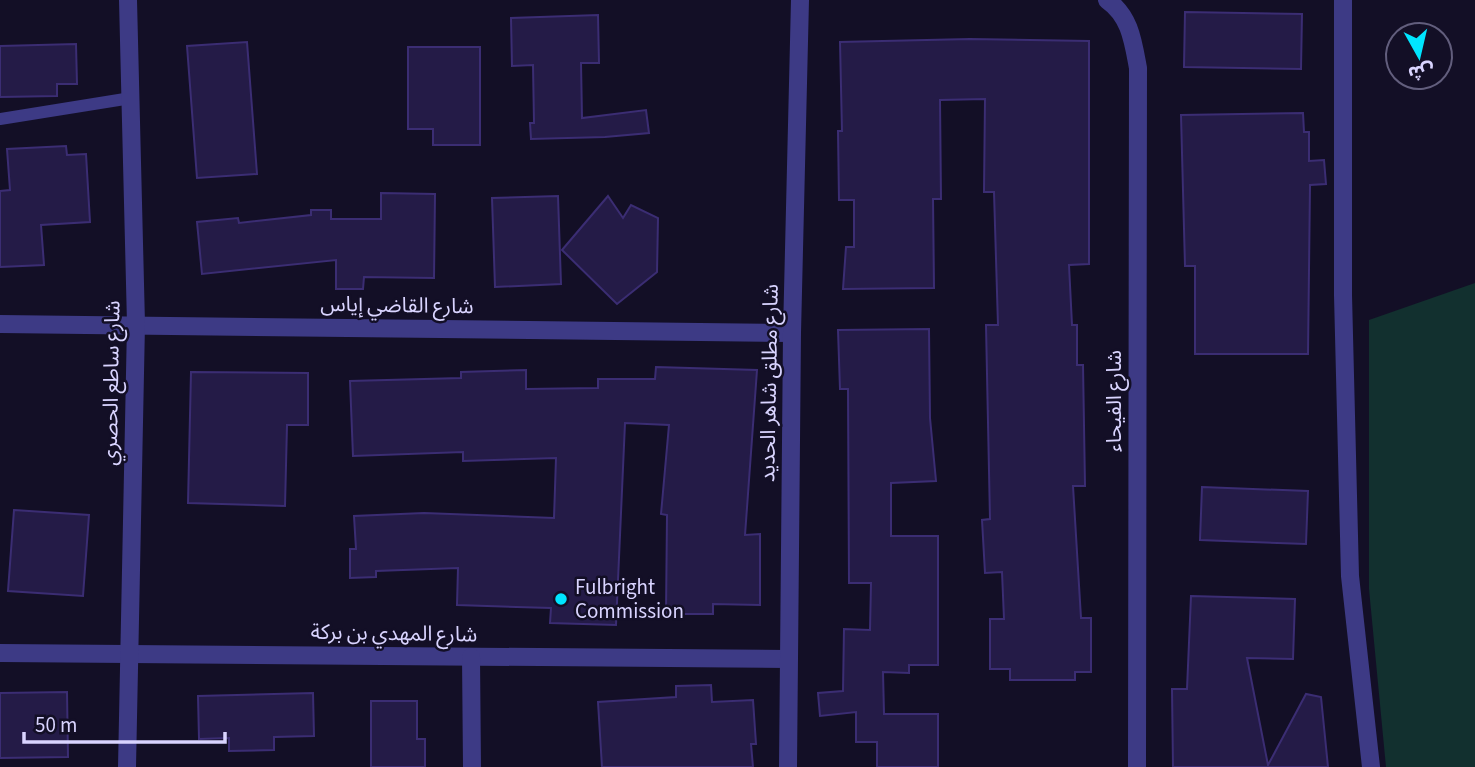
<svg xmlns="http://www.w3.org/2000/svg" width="1475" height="767" font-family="'Source Sans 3','Noto Sans Arabic',sans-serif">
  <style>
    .green { fill: #12302f }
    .building { fill: #241b47; stroke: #3b2d73; stroke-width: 2 }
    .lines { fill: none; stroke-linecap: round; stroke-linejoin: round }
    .lane { stroke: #3d3a85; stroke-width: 12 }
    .street { stroke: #3d3a85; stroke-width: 18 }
    .poi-dot { fill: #00e5ff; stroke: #130f26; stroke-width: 2.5 }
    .labels { text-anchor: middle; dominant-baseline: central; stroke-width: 5; stroke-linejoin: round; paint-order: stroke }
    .street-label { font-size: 21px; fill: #d9d4ff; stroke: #130f26 }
    .poi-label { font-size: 21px; fill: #d9d4ff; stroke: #130f26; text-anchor: start }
  </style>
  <rect width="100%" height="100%" fill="#130f26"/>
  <polygon class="green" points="1475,283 1475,767 1386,767 1369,589 1369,320"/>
  <g class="building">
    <polygon points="1185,12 1302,14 1301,69 1184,67"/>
    <polygon points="598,15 599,63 581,63 582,118 646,110 649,133 605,137 531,139 530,123 534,123 533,65 512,66 511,18"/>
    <polygon points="970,39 1089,41 1089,264 1069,265 1072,325 1077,325 1077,365 1083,365 1085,486 1073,486 1081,618 1091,618 1091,672 1075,672 1075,680 1010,680 1010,669 990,669 990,619 1004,619 1002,572 985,573 982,520 990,519 986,325 998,325 994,192 984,192 985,99 940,100 941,199 933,199 934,288 843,289 846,247 854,247 854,200 839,200 838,131 842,131 840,42"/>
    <polygon points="247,42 257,174 197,178 187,46"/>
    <polygon points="76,44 77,84 57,84 57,96 0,97 0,46"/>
    <polygon points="408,47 480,47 480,145 433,145 433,129 408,129"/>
    <polygon points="1303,113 1304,132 1309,132 1309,161 1324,160 1326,184 1310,185 1308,354 1195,354 1195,266 1185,266 1181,115"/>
    <polygon points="66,146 67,155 86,154 90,222 41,225 44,265 0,267 0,191 10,190 7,149"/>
    <polygon points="381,193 435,194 434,278 364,277 363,289 336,289 336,260 202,274 197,222 238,218 239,223 311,215 311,210 331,210 331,219 381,219"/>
    <polygon points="558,196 561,284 495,287 492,198"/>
    <polygon points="608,196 623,218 631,205 658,218 657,272 617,304 562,250"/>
    <polygon points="929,329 930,418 936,481 891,483 891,536 938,536 938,665 909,665 909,673 883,672 884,714 938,714 938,767 877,767 877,742 856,742 856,712 820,716 818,693 843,691 844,629 870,630 871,583 849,583 848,389 840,389 838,330"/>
    <polygon points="656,367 757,370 745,535 760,534 760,605 713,604 713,614 666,614 667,515 661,514 669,425 625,423 616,625 550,623 551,608 457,605 458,568 376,571 376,577 350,578 350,549 356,549 354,516 424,513 554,518 556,458 463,461 463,452 353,456 350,381 461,378 461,372 526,370 526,389 598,388 598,379 655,379"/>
    <polygon points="191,372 308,373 308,425 287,425 285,506 188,503"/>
    <polygon points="1202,487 1308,491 1306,544 1200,540"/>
    <polygon points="14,510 89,515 83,596 8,591"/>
    <polygon points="1191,596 1295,599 1293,659 1247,658 1268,765 1306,694 1321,697 1328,767 1173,767 1172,689 1187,689"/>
    <polygon points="711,685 712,702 753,700 756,744 751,744 753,767 602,767 598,702 676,697 676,686"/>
    <polygon points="67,692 68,757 0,758 0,693"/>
    <polygon points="313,693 314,736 274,737 274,750 229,751 229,738 199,739 198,696"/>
    <polygon points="371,701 417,701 417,739 425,739 425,767 371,767"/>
  </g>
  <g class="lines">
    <polyline class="lane" points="0,119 131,98"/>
    <g class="street">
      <path d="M1107 0C1130 16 1133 41 1138 68L1137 767"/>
      <polyline points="1343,0 1343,295 1350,576 1371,767"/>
      <polyline points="0,324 792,333"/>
      <polyline points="0,653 787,659"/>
      <polyline points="471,657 472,767"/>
      <polyline points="127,767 136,324 128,0"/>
      <polyline points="788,767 792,333 800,0"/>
    </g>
  </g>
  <circle class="poi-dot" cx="561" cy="599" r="7"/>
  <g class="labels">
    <g class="street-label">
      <text transform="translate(397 305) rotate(1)">شارع القاضي إياس</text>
      <text transform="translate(111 383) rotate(-89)">شارع ساطع الحصري</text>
      <text transform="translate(769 383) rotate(-89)">شارع مطلق شاهر الحديد</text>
      <text transform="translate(1114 401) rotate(-90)">شارع الفيحاء</text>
      <text transform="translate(394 633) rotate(1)">شارع المهدي بن بركة</text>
    </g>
    <g class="poi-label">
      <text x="575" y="587">Fulbright<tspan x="575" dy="24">Commission</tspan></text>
    </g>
  </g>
  <g transform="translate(1419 56) rotate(172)"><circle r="33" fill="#130f26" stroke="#625e7d" stroke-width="2"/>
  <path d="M0-5L12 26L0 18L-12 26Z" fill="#00e5ff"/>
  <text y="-10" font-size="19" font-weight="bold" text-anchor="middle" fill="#d9d4ff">ش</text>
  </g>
  <path d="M24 732v10h201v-10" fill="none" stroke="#d9d4ff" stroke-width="3.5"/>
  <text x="35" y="732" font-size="21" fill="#d9d4ff" stroke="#130f26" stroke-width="5" paint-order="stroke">50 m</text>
</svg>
